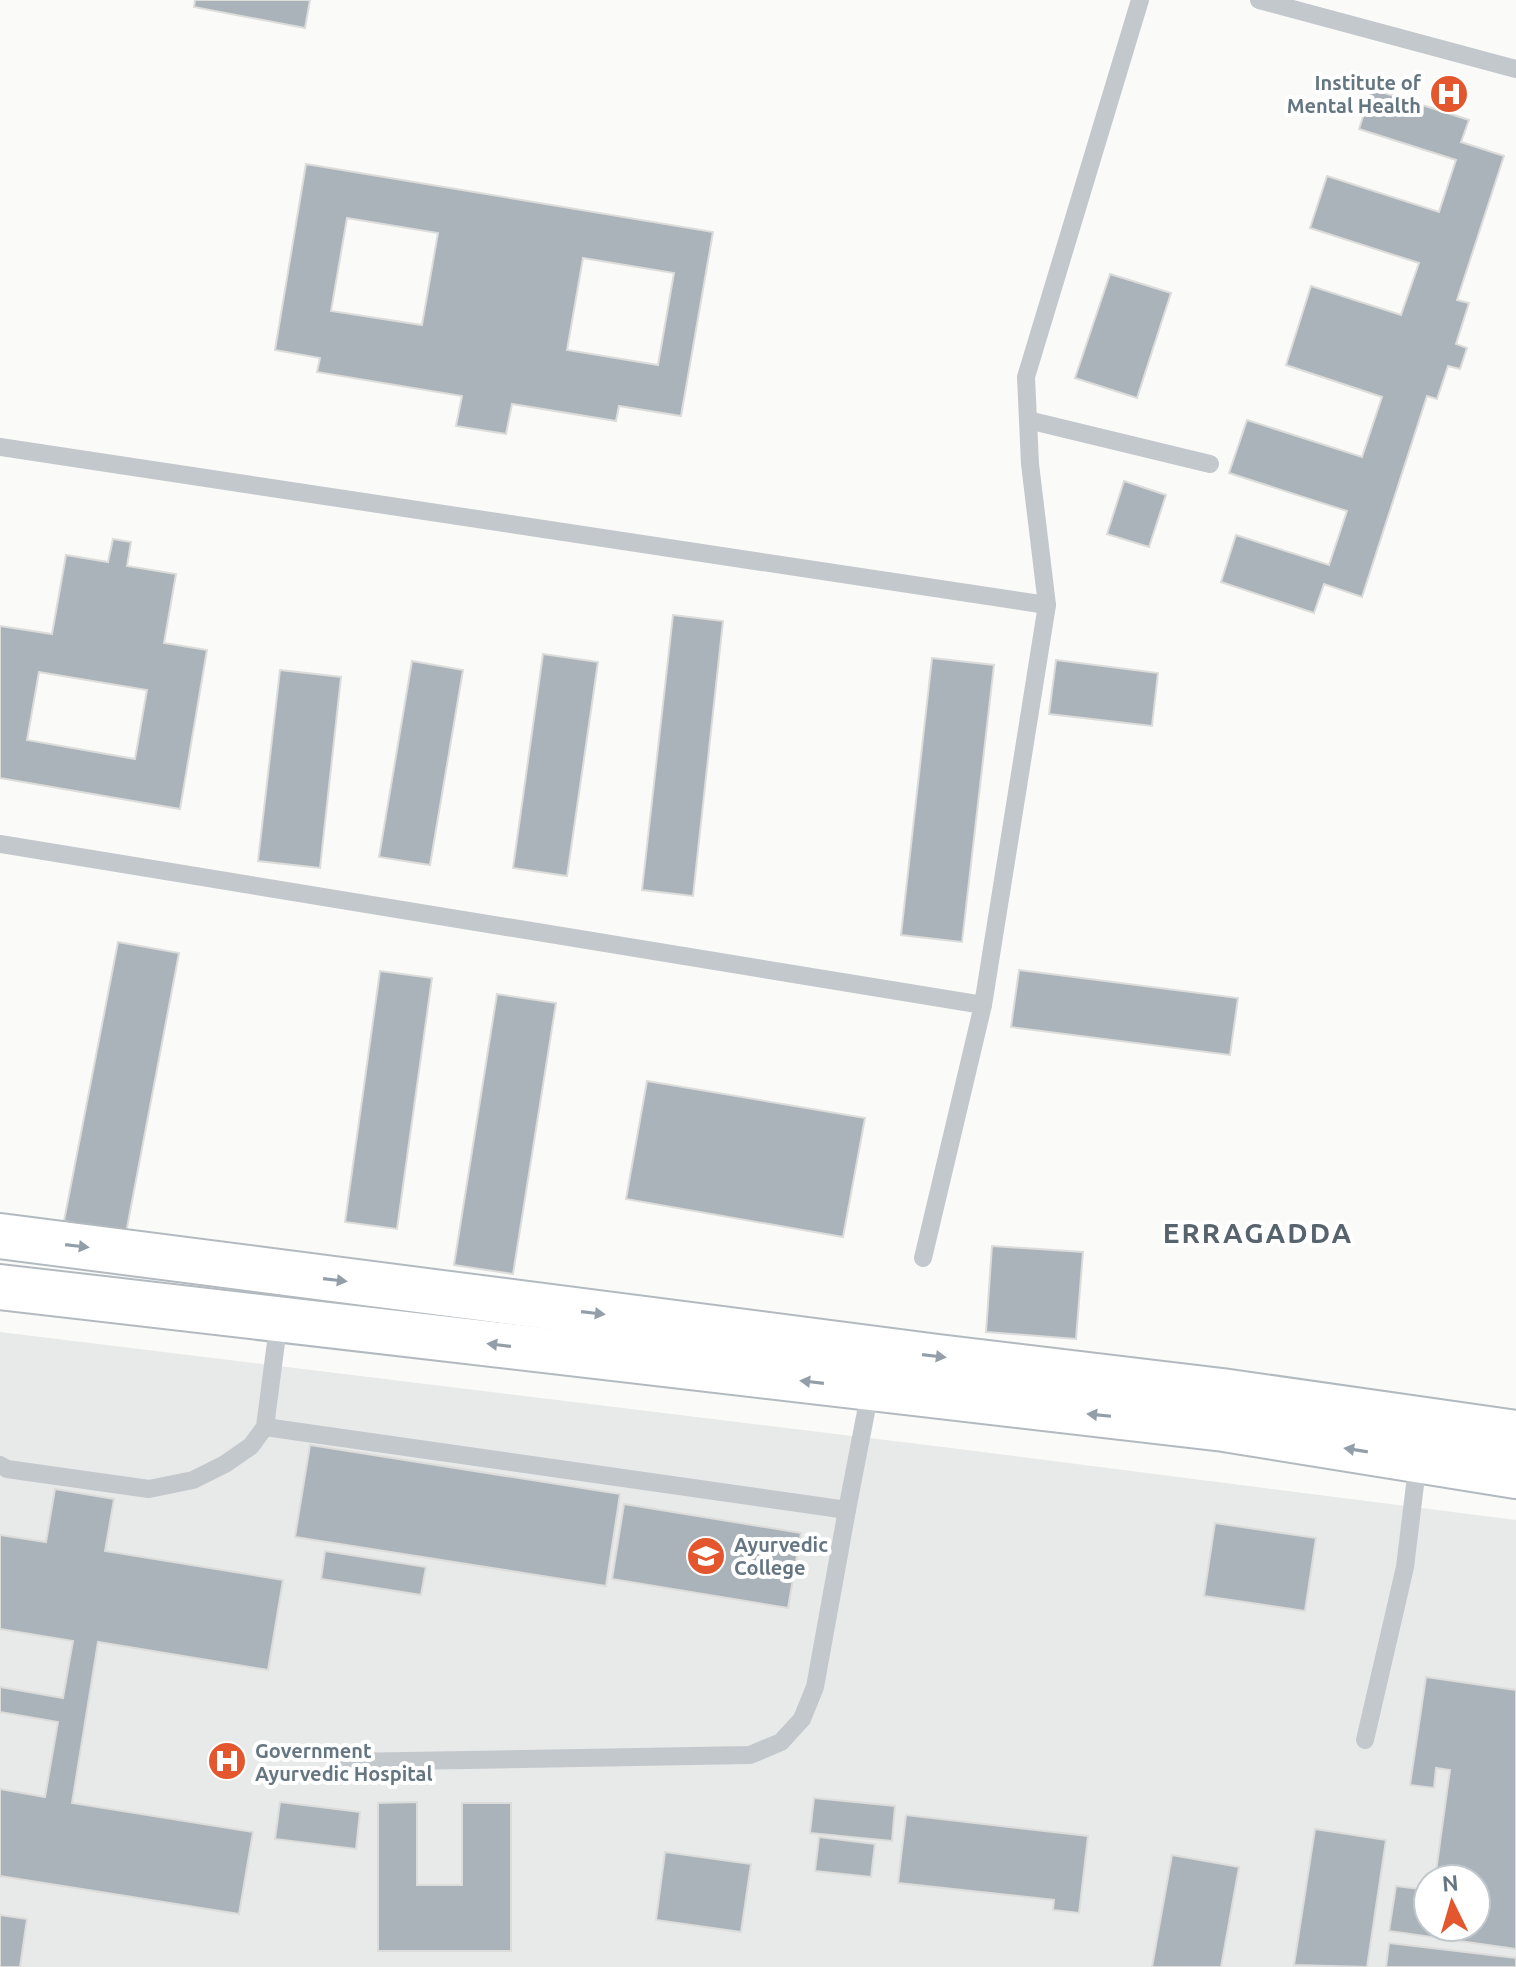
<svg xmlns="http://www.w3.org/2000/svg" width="1516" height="1967" font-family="Ubuntu,sans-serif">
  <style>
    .built { fill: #e8e9e9; fill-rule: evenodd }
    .building { fill: #aab3b9; stroke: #dcdcda; stroke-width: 2; fill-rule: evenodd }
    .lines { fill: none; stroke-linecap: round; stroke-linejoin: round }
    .secondary-casing { stroke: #b3babf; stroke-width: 48 }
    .lane { stroke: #c3c8cc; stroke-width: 18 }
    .secondary { stroke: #fff; stroke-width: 44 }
    .oneway { fill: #939fa8 }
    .labels { text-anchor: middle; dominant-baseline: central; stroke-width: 8; stroke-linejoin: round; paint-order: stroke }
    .poi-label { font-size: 20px; font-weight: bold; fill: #657683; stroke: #fff; text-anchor: start }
    .district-label { font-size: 28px; font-weight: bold; letter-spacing: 2px; fill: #57646e; stroke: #fff }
  </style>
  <rect width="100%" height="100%" fill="#fafaf8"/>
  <path class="built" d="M0 1332 935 1446 1516 1520V1967H0ZM1428 1879H1476V1927H1428Z"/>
  <g class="building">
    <polygon points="195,0 310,0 305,28 194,7"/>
    <polygon points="1372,89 1469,120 1461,142 1504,156 1457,300 1469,303 1456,344 1467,348 1460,369 1448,366 1437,399 1427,396 1362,597 1324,584 1314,613 1221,582 1236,535 1329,565 1347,511 1229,473 1247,420 1362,457 1382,397 1286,365 1311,286 1401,315 1419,263 1310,228 1327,176 1439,212 1456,160 1359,129"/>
    <path d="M306 164 713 232 681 416 619 406 616 421 512 404 506 434 456 426 462 396 317 372 320 358 275 350ZM347 218 438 233 422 325 331 311ZM583 258 674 273 658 365 567 350Z"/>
    <polygon points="1110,274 1171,293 1137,398 1075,378"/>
    <polygon points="1124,481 1166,495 1149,547 1107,534"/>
    <path d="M113 539 131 542 127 566 176 574 164 643 207 650 180 809 0 778V626L52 634 66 555 108 562ZM39 672 147 690 135 759 27 740Z"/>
    <polygon points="673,615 723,621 693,896 642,890"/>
    <polygon points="543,654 598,662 567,876 513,868"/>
    <polygon points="932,658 994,665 962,942 901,935"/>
    <polygon points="1056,660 1158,673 1152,726 1049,714"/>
    <polygon points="412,661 463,670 430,865 379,857"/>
    <polygon points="280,670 341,677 320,868 258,861"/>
    <polygon points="118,942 179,953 126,1233 64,1221"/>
    <polygon points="1019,970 1238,998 1230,1055 1011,1027"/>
    <polygon points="380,971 432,978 397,1229 345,1222"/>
    <polygon points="497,994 556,1003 513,1274 454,1265"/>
    <polygon points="647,1081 865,1118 843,1237 626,1199"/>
    <polygon points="992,1246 1083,1252 1076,1339 986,1332"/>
    <polygon points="310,1445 620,1494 606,1586 295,1537"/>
    <polygon points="55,1489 114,1499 105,1551 283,1580 268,1670 98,1642 72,1803 253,1832 239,1914 0,1876 0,1789 45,1797 58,1722 0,1712 0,1687 63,1698 73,1641 0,1629 0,1535 46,1542"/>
    <polygon points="624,1504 801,1533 788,1608 612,1579"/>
    <polygon points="1215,1523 1316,1538 1305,1611 1204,1596"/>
    <polygon points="325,1551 426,1567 421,1595 321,1579"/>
    <polygon points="1426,1677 1516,1690 1516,1949 1389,1931 1396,1886 1428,1890 1428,1927 1476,1927 1476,1879 1435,1879 1450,1770 1436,1768 1434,1788 1410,1785"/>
    <polygon points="814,1798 895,1806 892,1841 810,1833"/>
    <polygon points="280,1802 360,1812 356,1849 275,1839"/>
    <polygon points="417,1802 417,1885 462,1885 462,1803 511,1803 511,1951 378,1951 378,1803"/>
    <polygon points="906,1815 1088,1836 1079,1913 1053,1910 1054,1900 898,1883"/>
    <polygon points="1315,1829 1386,1840 1367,1967 1294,1965"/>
    <polygon points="819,1837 875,1844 871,1877 815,1871"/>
    <polygon points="665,1852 751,1864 741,1932 656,1920"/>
    <polygon points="1172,1855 1239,1867 1221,1967 1152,1967"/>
    <polygon points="0,1915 27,1919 20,1967 0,1967"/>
    <polygon points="1389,1943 1516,1958 1516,1967 1386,1967"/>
  </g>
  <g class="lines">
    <g class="secondary-casing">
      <g id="secondary">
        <polyline points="0,1236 938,1357 1222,1391 1516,1433"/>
        <polyline points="0,1287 1224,1429 1516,1476"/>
      </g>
    </g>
    <g class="lane">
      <polyline points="1259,0 1516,69"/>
      <polyline points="1028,420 1210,464"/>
      <polyline points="0,447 1047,605"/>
      <polyline points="0,844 983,1005"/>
      <polyline points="923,1258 983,1005 1047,605 1030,464 1026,377 1140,0"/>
      <polyline points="265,1427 847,1510"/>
      <polyline points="0,1465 7,1469 149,1489 193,1480 225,1464 251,1446 265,1427 279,1319"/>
      <polyline points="1365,1740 1405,1567 1418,1460"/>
      <polyline points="347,1762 750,1755 781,1742 802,1719 815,1687 847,1510 871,1386"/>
    </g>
    <use href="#secondary" class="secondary"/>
  </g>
  <defs><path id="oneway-solid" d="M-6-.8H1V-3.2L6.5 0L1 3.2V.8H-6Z" transform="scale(2)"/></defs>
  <g class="oneway">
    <use href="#oneway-solid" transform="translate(77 1246) rotate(7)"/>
    <use href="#oneway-solid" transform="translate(335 1280) rotate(7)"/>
    <use href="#oneway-solid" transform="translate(593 1313) rotate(7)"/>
    <use href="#oneway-solid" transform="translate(499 1345) rotate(-173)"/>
    <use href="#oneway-solid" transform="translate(934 1356) rotate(7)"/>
    <use href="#oneway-solid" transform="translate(812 1382) rotate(-173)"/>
    <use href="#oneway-solid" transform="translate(1099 1415) rotate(-174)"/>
    <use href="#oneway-solid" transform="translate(1356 1450) rotate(-171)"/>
  </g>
  <defs>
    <g id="hospital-disc" transform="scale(2)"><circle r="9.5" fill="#e4572e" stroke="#fff"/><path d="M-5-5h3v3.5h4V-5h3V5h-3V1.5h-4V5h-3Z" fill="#fff"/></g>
    <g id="university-disc" transform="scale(2)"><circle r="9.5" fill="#e4572e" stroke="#fff"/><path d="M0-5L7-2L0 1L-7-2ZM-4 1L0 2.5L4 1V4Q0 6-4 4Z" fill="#fff"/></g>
  </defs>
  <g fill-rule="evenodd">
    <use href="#hospital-disc" x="1449" y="94"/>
    <use href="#university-disc" x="706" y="1556"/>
    <use href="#hospital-disc" x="227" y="1761"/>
  </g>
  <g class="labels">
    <g class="poi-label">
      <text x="1421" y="82" text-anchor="end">Institute of<tspan x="1421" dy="23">Mental Health</tspan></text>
      <text x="734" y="1544">Ayurvedic<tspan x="734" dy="23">College</tspan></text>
      <text x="255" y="1750">Government<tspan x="255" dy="23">Ayurvedic Hospital</tspan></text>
    </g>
    <g class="district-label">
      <text x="1258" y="1232">ERRAGADDA</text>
    </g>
  </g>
  <g transform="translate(1452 1903) rotate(355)"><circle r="38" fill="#ffffff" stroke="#c1c8cd" stroke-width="2"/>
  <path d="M0-6L14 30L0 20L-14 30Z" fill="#e4572e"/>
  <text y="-12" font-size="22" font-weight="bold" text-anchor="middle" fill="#657683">N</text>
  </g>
</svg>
